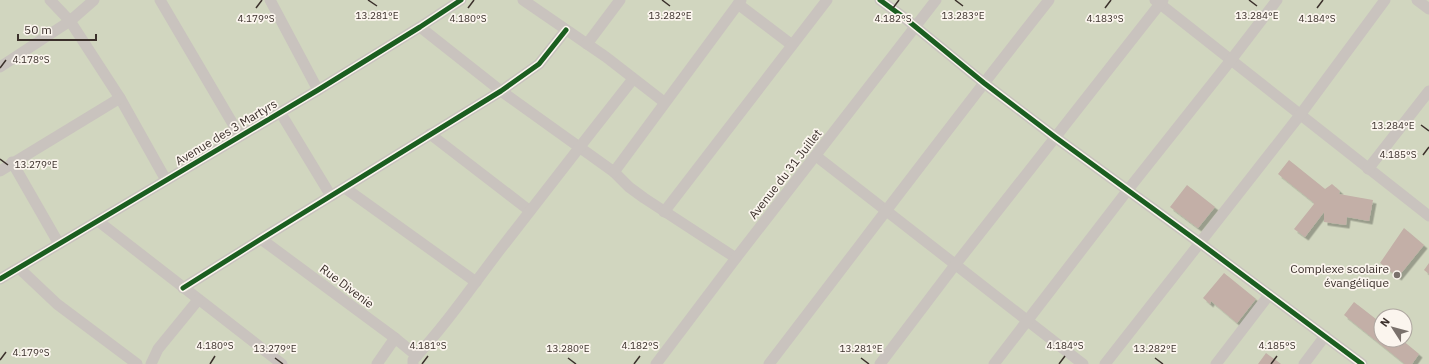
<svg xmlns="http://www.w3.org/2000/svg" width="1429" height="364" font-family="'IBM Plex Sans',sans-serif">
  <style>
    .green { fill: #d1d6bf; fill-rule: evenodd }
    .building { fill: #c3afa7; filter: url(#shadow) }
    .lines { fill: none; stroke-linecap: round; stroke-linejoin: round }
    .minor { stroke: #c9c3be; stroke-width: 11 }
    .cycleway-casing { stroke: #fbf5ee; stroke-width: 8 }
    .cycleway { stroke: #1b5e20; stroke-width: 5 }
    .ticks { fill: none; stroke: #3b302b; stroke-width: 1.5 }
    .poi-dot { fill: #7a716c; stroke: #fbf5ee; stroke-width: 1.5 }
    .labels { text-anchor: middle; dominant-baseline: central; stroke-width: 3.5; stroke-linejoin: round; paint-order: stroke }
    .street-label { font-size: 12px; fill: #3b302b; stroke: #fbf5ee }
    .poi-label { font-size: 12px; fill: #3b302b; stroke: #fbf5ee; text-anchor: end }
    .ticks-label { font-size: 10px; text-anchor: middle; fill: #3b302b; stroke: #fbf5ee; stroke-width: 3.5; stroke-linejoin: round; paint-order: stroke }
  </style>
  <defs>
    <filter id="shadow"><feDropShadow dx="3.5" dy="3.5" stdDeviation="0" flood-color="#0004"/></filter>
  </defs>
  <rect width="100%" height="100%" fill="#f0ebe5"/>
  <path class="green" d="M0 0H1429V364H0ZM1381 316H1405V340H1381Z"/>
  <g class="building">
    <polygon points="1289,160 1325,189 1332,184 1340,191 1339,194 1373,200 1369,221 1347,217 1346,225 1324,222 1324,212 1305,237 1294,229 1314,204 1313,202 1278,174"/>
    <polygon points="1187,185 1215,207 1198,228 1170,207"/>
    <polygon points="1404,228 1424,245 1398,277 1380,263"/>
    <polygon points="1429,263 1429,274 1424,270"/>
    <polygon points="1224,273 1256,299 1237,323 1211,301 1210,304 1203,298"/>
    <polygon points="1354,302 1381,323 1381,340 1402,340 1419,354 1412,364 1405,364 1344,315"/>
    <polygon points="1266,353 1281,364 1258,364"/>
  </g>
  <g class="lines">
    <g class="minor">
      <polyline points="50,0 70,21 120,98 166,180"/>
      <polyline points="160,0 240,136"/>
      <polyline points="270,0 318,90"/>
      <polyline points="523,0 606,57 664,102"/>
      <polyline points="880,0 906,19 984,83 1055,137 1200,243 1362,364"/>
      <polyline points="1155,0 1429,216"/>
      <polyline points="1417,0 1429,9"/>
      <polyline points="738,4 792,45"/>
      <polyline points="420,27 501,91 614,172 629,187 644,198 736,258"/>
      <polyline points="587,44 620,0"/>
      <polyline points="0,67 70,21 94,0"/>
      <polyline points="280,112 331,196"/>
      <polyline points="430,134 530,211"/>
      <polyline points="816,156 1083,364"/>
      <polyline points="12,162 59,244"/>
      <polyline points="1368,169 1429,91"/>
      <polyline points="0,171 120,98"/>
      <polyline points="614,172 741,0"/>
      <polyline points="345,188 476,282"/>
      <polyline points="664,212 827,0"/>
      <polyline points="98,221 282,364"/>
      <polyline points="261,239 395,338 417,356"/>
      <polyline points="20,269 57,304 137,364"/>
      <polyline points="0,279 318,90 420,27 461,0"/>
      <polyline points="183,288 261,239 501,91 539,64 566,30"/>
      <polyline points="151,364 158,349 198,300"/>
      <polyline points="377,364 395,338"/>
      <path d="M413 364V360C445 326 471 288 499 251 544 193 588 136 633 79"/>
      <polyline points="656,364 736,258 936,0"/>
      <path d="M769 364C862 243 954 120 1049 0"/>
      <polyline points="880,364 955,265 1163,0"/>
      <polyline points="994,364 1127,191 1231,60 1277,0"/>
      <polyline points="1105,364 1300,115 1385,0"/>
      <polyline points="1216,364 1269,295"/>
      <polyline points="1304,364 1325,336"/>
    </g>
    <g class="cycleway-casing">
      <g id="cycleway">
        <polyline points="880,0 906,19 984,83 1055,137 1200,243 1362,364"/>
        <polyline points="0,279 318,90 420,27 461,0"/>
        <polyline points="183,288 261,239 501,91 539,64 566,30"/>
      </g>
    </g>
    <use href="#cycleway" class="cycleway"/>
  </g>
  <path class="ticks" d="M368 0 377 6M662 0 670 6M955 0 963 6M1249 0 1257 6M256 8 262 0M468 8 474 0M893 8 899 0M1105 8 1111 0M1317 8 1323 0M0 68 6 60M1421 125 1429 131M1423 155 1429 147M0 159 8 165M275 358 283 364M568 358 576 364M861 358 869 364M1155 358 1163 364M0 360 6 352M210 364 215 356M422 364 428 356M634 364 640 356M1059 364 1065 356M1271 364 1277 356"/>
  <circle class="poi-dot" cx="1397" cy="275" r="4"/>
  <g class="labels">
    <g class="street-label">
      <text transform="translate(226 132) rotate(-31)">Avenue des 3 Martyrs</text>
      <text transform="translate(785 174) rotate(-52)">Avenue du 31 Juillet</text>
      <text transform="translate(347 286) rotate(37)">Rue Divenie</text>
    </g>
    <g class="poi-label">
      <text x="1389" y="268">Complexe scolaire<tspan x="1389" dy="14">évangélique</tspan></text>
    </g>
  </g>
  <g class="ticks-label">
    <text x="1257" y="19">13.284°E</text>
    <text x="377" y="19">13.281°E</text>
    <text x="670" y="19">13.282°E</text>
    <text x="963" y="19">13.283°E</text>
    <text x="256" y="22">4.179°S</text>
    <text x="468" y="22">4.180°S</text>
    <text x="893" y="22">4.182°S</text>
    <text x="1105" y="22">4.183°S</text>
    <text x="1317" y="22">4.184°S</text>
    <text x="31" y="63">4.178°S</text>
    <text x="1393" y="129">13.284°E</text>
    <text x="1398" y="158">4.185°S</text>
    <text x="36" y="168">13.279°E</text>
    <text x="215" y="349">4.180°S</text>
    <text x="428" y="349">4.181°S</text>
    <text x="640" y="349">4.182°S</text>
    <text x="1065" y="349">4.184°S</text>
    <text x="1277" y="349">4.185°S</text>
    <text x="275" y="352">13.279°E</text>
    <text x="568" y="352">13.280°E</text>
    <text x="861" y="352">13.281°E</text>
    <text x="1155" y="352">13.282°E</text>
    <text x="31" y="356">4.179°S</text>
  </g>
  <g transform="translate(1393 328) rotate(306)"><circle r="19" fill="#fbf5ee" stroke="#aea6a0"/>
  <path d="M0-3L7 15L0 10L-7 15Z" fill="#7a716c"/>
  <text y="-6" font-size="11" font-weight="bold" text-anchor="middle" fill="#3b302b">N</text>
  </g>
  <path d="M18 34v6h78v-6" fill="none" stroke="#3b302b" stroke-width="2"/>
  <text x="24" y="34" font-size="12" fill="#3b302b" stroke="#fbf5ee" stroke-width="3" paint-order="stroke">50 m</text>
</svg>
